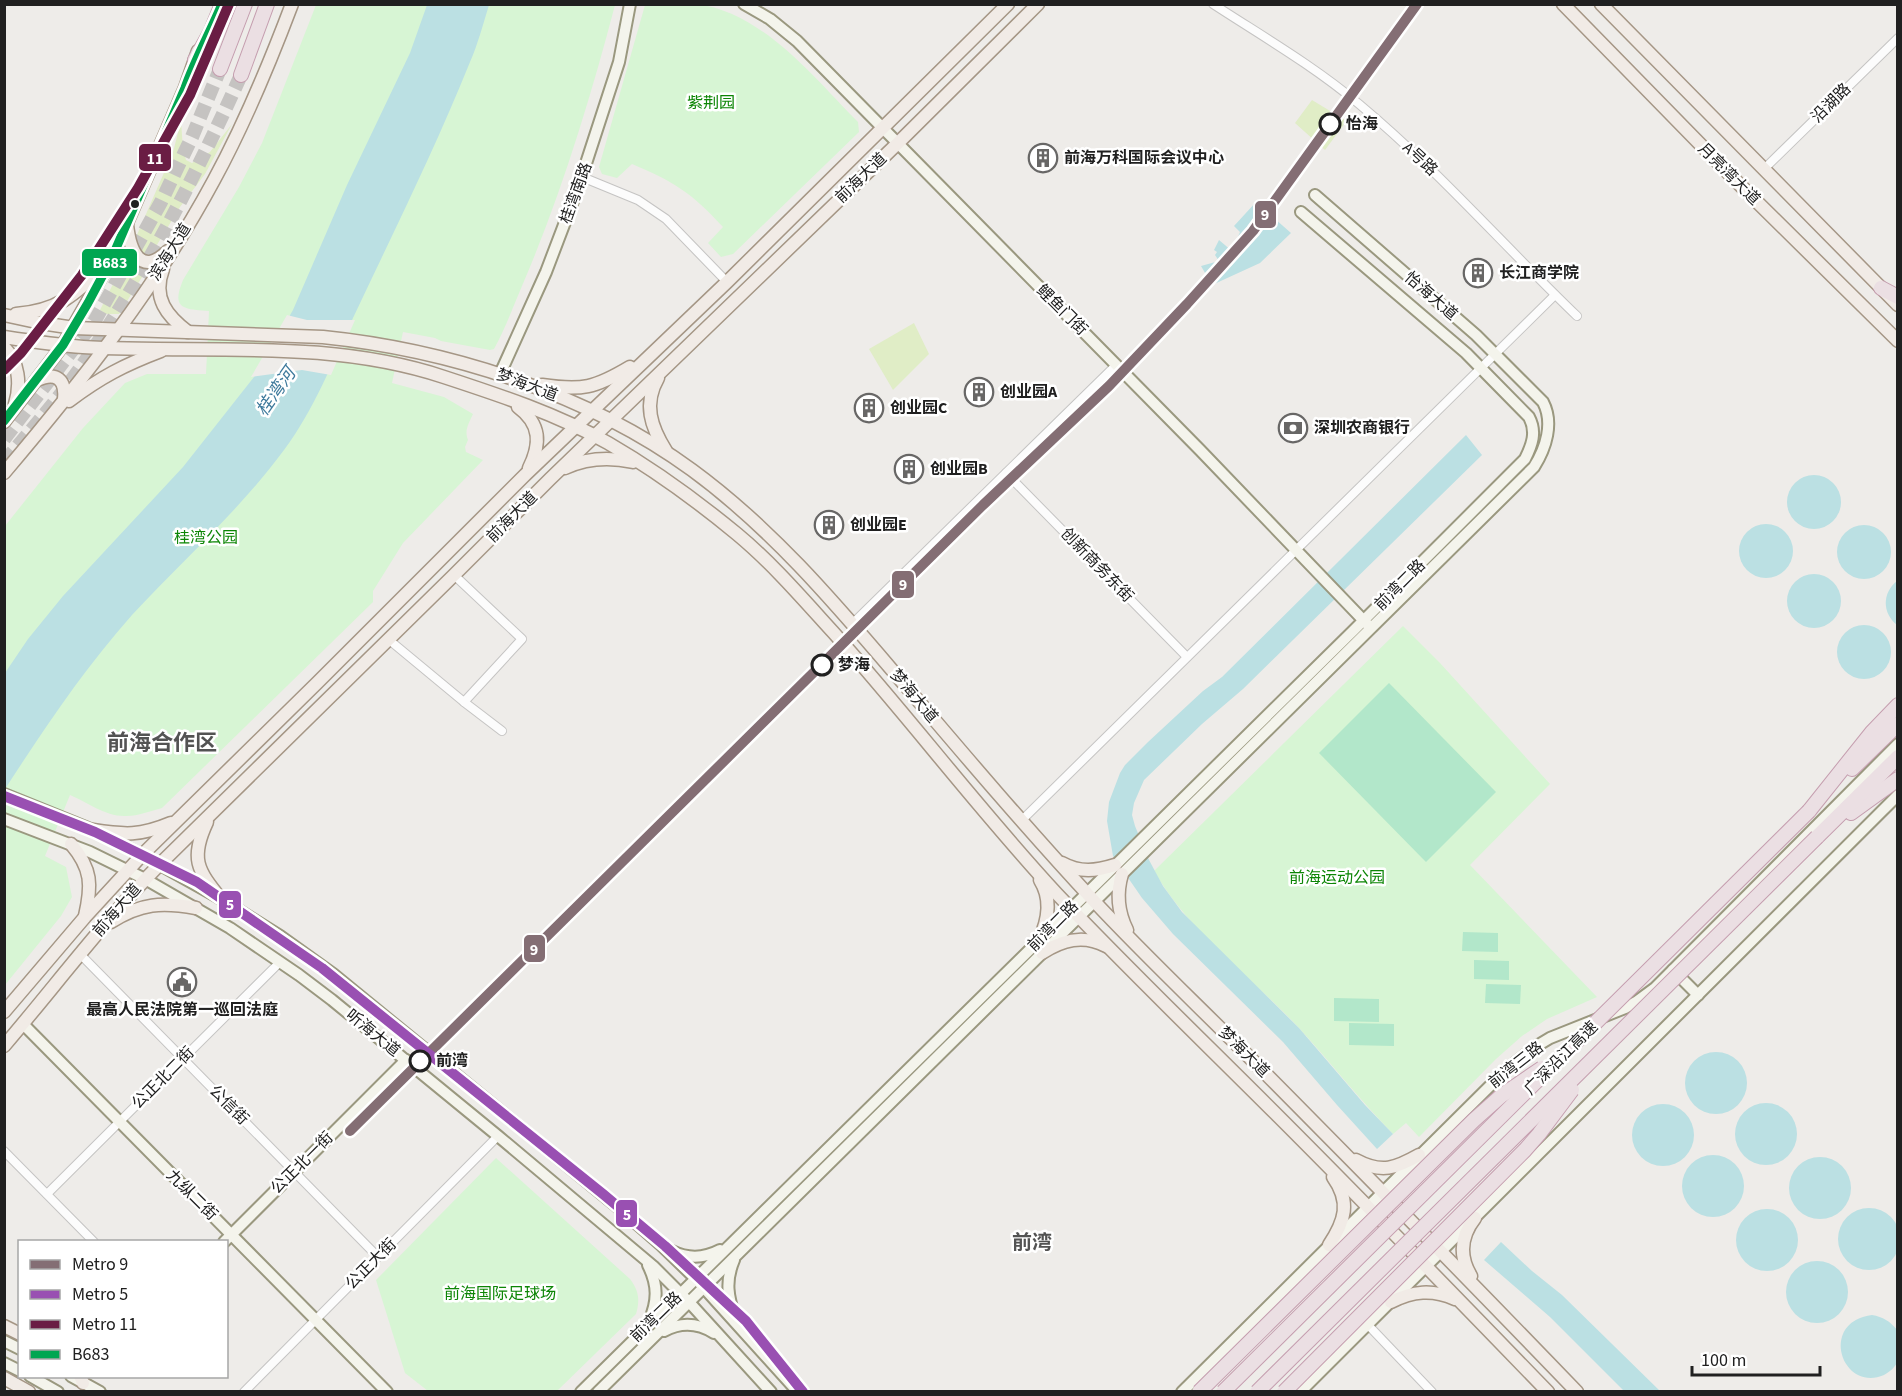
<svg xmlns="http://www.w3.org/2000/svg" width="1902" height="1396" font-family="'Source Sans 3','Noto Sans SC',sans-serif">
  <style>
    .grass { fill: #e0edc6 }
    .park { fill: #d7f5d4 }
    .pitch { fill: #b2e7ca }
    .water { fill: #bbe0e3 }
    .pier { fill: #eeece9 }
    .lines { fill: none; stroke-linecap: round; stroke-linejoin: round }
    .highway-tunnel { stroke: #c5c3c1; stroke-width: 14; stroke-dasharray: 14 7; stroke-linecap: butt }
    .street-casing { stroke: #c5c4c3; stroke-width: 10 }
    .secondary-casing { stroke: #9a987f; stroke-width: 14 }
    .primary-casing { stroke: #a59685; stroke-width: 15 }
    .highway-casing { stroke: #c59eaf; stroke-width: 16 }
    .street { stroke: #fcfcfc; stroke-width: 8 }
    .secondary { stroke: #f4f4ec; stroke-width: 10 }
    .primary { stroke: #f1ebe6; stroke-width: 12 }
    .highway { stroke: #ebdfe3; stroke-width: 14 }
    .highway-bridge-casing { stroke: #c59eaf; stroke-width: 16; stroke-linecap: butt }
    .highway-bridge { stroke: #ebdfe3; stroke-width: 14 }
    .bus-1-casing { stroke: #fff; stroke-width: 14 }
    .bus-1 { stroke: #00a651; stroke-width: 9 }
    .metro-1-casing { stroke: #fff; stroke-width: 15 }
    .metro-2-casing { stroke: #fff; stroke-width: 15 }
    .metro-3-casing { stroke: #fff; stroke-width: 15 }
    .metro-1 { stroke: #846e74; stroke-width: 10 }
    .metro-2 { stroke: #9950b2; stroke-width: 10 }
    .metro-3 { stroke: #6a1d44; stroke-width: 10 }
    .stop-dot { fill: #fff; stroke: #202020; stroke-width: 3 }
    .bus-dot { fill: #202020; stroke: #fff; stroke-width: 2 }
    .labels { text-anchor: middle; dominant-baseline: central; stroke-width: 5; stroke-linejoin: round; paint-order: stroke }
    .park-label { font-size: 16px; fill: #0d8606; stroke: #fff }
    .street-label { font-size: 16px; fill: #202020; stroke: #fff }
    .stop-label { font-size: 16px; font-weight: bold; fill: #202020; stroke: #fff; text-anchor: start }
    .poi-label { font-size: 16px; font-weight: bold; fill: #202020; stroke: #fff; text-anchor: start }
    .water-label { font-size: 18px; font-style: italic; fill: #3f7a9c; stroke: #fff }
    .quarter-label { font-size: 20px; font-weight: bold; fill: #535353; stroke: #fff }
    .district-label { font-size: 22px; font-weight: bold; fill: #535353; stroke: #fff }
    .line-badge { stroke: #fff; stroke-width: 2 }
    .badge-label { font-size: 16px; text-anchor: middle; font-weight: bold; fill: #fff }
  </style>
  <rect width="100%" height="100%" fill="#eeece9"/>
  <g class="grass">
    <polygon points="1312,100 1345,120 1345,123 1325,150 1295,123"/>
    <polygon points="181,121 183,149 186,160 192,163 210,152 232,124 205,174 180,207 152,253 145,258 133,244 173,152"/>
    <polygon points="126,258 137,266 149,266 119,314 106,314 100,310"/>
    <polygon points="914,323 929,354 893,390 869,349"/>
  </g>
  <g class="park">
    <path d="M316 5H615C590 100 561 195 522 286 513 307 505 329 494 349L490 350 441 341 435 338 403 332 392 383 444 397 473 414C469 423 464 430 468 440L465 447 466 452 483 460 403 543 373 591V602L162 808C150 811 136 817 124 816 105 816 87 802 70 795L45 856 66 867 72 897 61 916 5 985V526L83 428 125 383 147 374H206L209 311C183 309 171 309 183 280L239 187 262 143Z"/>
    <path d="M645 5C662 4 680 3 696 4 763 12 814 78 858 122L859 132 733 254 721 257 708 243 723 227C692 193 673 181 632 164L617 178 602 174 599 167Z"/>
    <path d="M1403 626 1440 663 1550 784 1470 865 1597 997 1547 1019 1522 1036 1496 1059 1419 1137 1406 1123 1393 1134C1360 1100 1331 1063 1299 1028 1250 976 1190 933 1154 871Z"/>
    <path d="M496 1158 630 1279C639 1291 640 1300 636 1314L557 1391H428L405 1373 376 1280Z"/>
  </g>
  <g class="pitch">
    <polygon points="1389,683 1496,792 1426,862 1319,753"/>
    <polygon points="1463,932 1498,933 1498,952 1462,951"/>
    <polygon points="1474,960 1509,961 1509,980 1474,979"/>
    <polygon points="1486,984 1521,985 1520,1004 1485,1003"/>
    <polygon points="1334,998 1379,999 1379,1022 1334,1021"/>
    <polygon points="1349,1023 1394,1024 1394,1046 1349,1045"/>
  </g>
  <g class="water">
    <path d="M427 5H489C483 24 478 44 470 62 435 149 393 233 353 318 332 363 314 410 284 450 239 511 183 560 132 615 84 669 44 729 5 789V673L28 639 63 596 183 467 254 377 293 310 347 185 410 53Z"/>
    <polygon points="1256,202 1291,233 1260,263 1212,285 1201,266 1219,261 1215,255 1217,252 1214,250 1219,240 1232,251 1240,232 1234,226"/>
    <polygon points="1466,435 1482,455 1243,689 1202,724 1144,780 1134,803 1132,815 1135,826 1149,860 1163,886 1182,912 1299,1028 1365,1105 1393,1134 1377,1149 1337,1105 1283,1042 1173,934 1142,898 1113,856 1107,821 1109,802 1120,773 1125,765 1148,742 1203,691 1222,677"/>
    <circle cx="1814" cy="502" r="27"/>
    <circle cx="1766" cy="551" r="27"/>
    <circle cx="1864" cy="552" r="27"/>
    <circle cx="1814" cy="601" r="27"/>
    <path d="M1897 581V625C1882 613 1882 593 1897 581Z"/>
    <circle cx="1864" cy="652" r="27"/>
    <circle cx="1716" cy="1083" r="31"/>
    <circle cx="1766" cy="1134" r="31"/>
    <circle cx="1663" cy="1135" r="31"/>
    <circle cx="1713" cy="1186" r="31"/>
    <circle cx="1820" cy="1188" r="31"/>
    <circle cx="1869" cy="1239" r="31"/>
    <circle cx="1767" cy="1240" r="31"/>
    <polygon points="1501,1242 1532,1271 1562,1295 1660,1391 1624,1391 1550,1317 1484,1260"/>
    <circle cx="1817" cy="1292" r="31"/>
    <path d="M1872 1315C1883 1317 1890 1321 1897 1330 1898 1339 1900 1354 1897 1362 1896 1367 1888 1373 1884 1375 1842 1393 1818 1322 1872 1315Z"/>
  </g>
  <polygon class="pier" points="287,315 307,320 355,320 331,375 302,370 251,377"/>
  <g class="lines">
    <g class="highway-tunnel">
      <polyline points="4,439 94,322 161,202 192,137 220,69"/>
      <path d="M4 462C29 433 54 404 76 374 143 280 194 179 241 75"/>
    </g>
    <g class="street-casing">
      <g id="street">
        <path d="M1213 4C1262 36 1314 66 1359 104 1437 169 1504 246 1577 316"/>
        <polyline points="1764,169 1898,38"/>
        <polyline points="582,177 638,200 666,219 727,282"/>
        <polyline points="1006,473 1187,657"/>
        <polyline points="852,624 1116,365"/>
        <polyline points="388,639 464,702 522,639 454,575"/>
        <polyline points="464,702 502,731"/>
        <polyline points="1021,821 1555,295"/>
        <polyline points="80,954 378,1257"/>
        <polyline points="4,1151 94,1242"/>
        <polyline points="47,1194 280,962"/>
        <polyline points="1368,1325 1432,1392"/>
        <polyline points="244,1392 498,1136"/>
      </g>
    </g>
    <g class="secondary-casing">
      <g id="secondary">
        <polyline points="744,4 770,19 797,41 1200,450 1368,625"/>
        <polyline points="500,374 546,272 578,188 619,62 630,4"/>
        <polyline points="4,794 93,830 142,855 221,899 280,936 333,974 614,1204 661,1245 696,1279 798,1392"/>
        <polyline points="4,819 90,852 145,879 230,928 299,975 332,1000 498,1136 653,1266 689,1302 771,1392"/>
        <polyline points="1673,970 1698,995"/>
        <polyline points="23,1024 387,1392"/>
        <polyline points="224,1242 406,1060"/>
        <path d="M672 1251C688 1259 703 1259 720 1250"/>
        <path d="M734 1260C725 1281 728 1297 735 1317"/>
        <path d="M648 1265C658 1285 658 1301 649 1321"/>
        <path d="M664 1331C681 1322 698 1323 714 1333"/>
        <polyline points="4,1341 20,1349"/>
        <polyline points="4,1363 20,1371"/>
        <polyline points="30,1376 58,1392"/>
        <polyline points="71,1376 100,1392"/>
        <path d="M581 1392 1352 632 1525 459C1532 445 1537 432 1529 417L1466 353 1301 212"/>
        <path d="M598 1392 1534 467C1546 448 1554 423 1543 402L1476 335 1315 195"/>
        <polyline points="1182,1392 1506,1070 1535,1047 1550,1038 1625,1008 1636,1002 1655,988 1898,744"/>
        <polyline points="1300,1392 1898,795"/>
      </g>
    </g>
    <g class="primary-casing">
      <g id="primary">
        <polyline points="1563,4 1742,187 1898,341"/>
        <polyline points="1601,4 1898,305"/>
        <path d="M127 225C130 250 140 278 168 251"/>
        <path d="M163 269C152 298 167 316 188 332"/>
        <path d="M16 314C58 311 74 295 103 267"/>
        <path d="M4 315 41 323 74 328 323 337C450 350 588 394 692 470 774 530 839 608 904 684 966 757 1028 830 1093 900 1148 959 1208 1015 1265 1073 1370 1179 1474 1285 1577 1392"/>
        <path d="M4 337C30 341 56 345 83 347 204 354 326 338 444 377 499 395 557 414 608 443 653 469 697 501 737 534 772 563 802 598 833 632 910 718 979 810 1057 894 1129 970 1205 1043 1279 1117 1370 1208 1459 1300 1548 1392"/>
        <path d="M4 347C19 362 21 384 15 404"/>
        <path d="M658 378C643 404 651 427 666 451"/>
        <path d="M37 380C57 371 66 380 64 400"/>
        <path d="M542 385C582 391 595 388 630 367"/>
        <path d="M69 401C101 377 124 365 161 351"/>
        <path d="M518 407C541 424 541 444 529 468"/>
        <polyline points="4,422 63,345 111,260 185,88 198,51"/>
        <path d="M565 468C587 458 610 457 633 462"/>
        <path d="M4 473C82 381 157 286 214 180 245 123 269 65 292 4"/>
        <path d="M207 822C190 858 197 870 221 899"/>
        <path d="M93 830C125 835 140 836 171 823"/>
        <path d="M71 844C92 869 92 885 85 916"/>
        <path d="M1062 863C1080 873 1096 871 1115 865"/>
        <path d="M1122 874C1116 894 1118 912 1127 930"/>
        <path d="M111 922C141 903 162 902 196 908"/>
        <path d="M1039 940C1048 921 1052 899 1040 880"/>
        <path d="M1042 953C1062 940 1083 934 1106 946"/>
        <polyline points="4,1012 85,917 142,855 317,683 525,475 727,282 1008,4"/>
        <path d="M4 1046C56 985 104 921 160 864L454 575 550 479 898 143 1038 4"/>
        <path d="M1356 1160C1382 1174 1396 1168 1419 1155"/>
        <path d="M1329 1245C1345 1221 1351 1202 1333 1177"/>
        <path d="M1471 1276C1459 1256 1460 1237 1475 1218"/>
        <path d="M1391 1302C1413 1291 1432 1289 1455 1299"/>
        <polyline points="4,1326 20,1334"/>
        <polyline points="80,1376 83,1383"/>
        <polyline points="4,1378 29,1392"/>
      </g>
    </g>
    <g class="highway-casing">
      <g id="highway">
        <polyline points="195,60 211,31 222,4"/>
        <polyline points="220,69 245,4"/>
        <polyline points="241,75 267,4"/>
        <polyline points="1881,288 1898,297"/>
        <polyline points="1852,769 1898,724"/>
        <polyline points="1809,811 1872,732 1898,705"/>
        <polyline points="1851,813 1898,779"/>
        <polyline points="1817,837 1898,757"/>
      </g>
    </g>
    <use href="#street" class="street"/>
    <use href="#secondary" class="secondary"/>
    <use href="#primary" class="primary"/>
    <use href="#highway" class="highway"/>
    <g class="highway-bridge-casing">
      <g id="highway-bridge">
        <polyline points="1199,1392 1474,1120 1501,1096 1542,1068"/>
        <polyline points="1223,1392 1809,811"/>
        <polyline points="1257,1392 1817,837"/>
        <polyline points="1284,1392 1525,1150 1539,1134 1572,1090"/>
      </g>
    </g>
    <use href="#highway-bridge" class="highway-bridge"/>
    <g class="bus-1-casing">
      <path id="bus-1" d="M4 421 63 345 88 303 111 260 185 88C195 59 210 33 222 4"/>
    </g>
    <use href="#bus-1" class="bus-1"/>
    <g class="metro-1-casing">
      <polyline id="metro-1" points="350,1131 983,505 1109,386 1187,304 1253,231 1417,4"/>
    </g>
    <g class="metro-2-casing">
      <polyline id="metro-2" points="4,796 95,832 197,882 322,968 603,1194 665,1246 746,1321 803,1392"/>
    </g>
    <g class="metro-3-casing">
      <polyline id="metro-3" points="4,370 21,353 82,275 138,188 190,95 229,4"/>
    </g>
    <use href="#metro-1" class="metro-1"/>
    <use href="#metro-2" class="metro-2"/>
    <use href="#metro-3" class="metro-3"/>
  </g>
  <defs>
    <g id="building-ring" transform="scale(1.5)"><circle r="9.5" fill="#fff" stroke="#686766" stroke-width="1.5"/><path d="M-4-6H4V6H1V3H-1V6H-4ZM-2.5-4.3h1.7v1.8h-1.7ZM.8-4.3h1.7v1.8H.8ZM-2.5-1h1.7V.8h-1.7ZM.8-1h1.7V.8H.8Z" fill="#686766"/></g>
    <g id="bank-ring" transform="scale(1.5)"><circle r="9.5" fill="#fff" stroke="#686766" stroke-width="1.5"/><path d="M-6-4H6V4H-6ZM0-2.3a2.3 2.3 0 1 0 0 4.6a2.3 2.3 0 1 0 0-4.6Z" fill="#686766"/></g>
    <g id="civic-ring" transform="scale(1.5)"><circle r="9.5" fill="#fff" stroke="#686766" stroke-width="1.5"/><path d="M-.6-6.5H3V-4.5H.6V-3L4-1V1h2V6H-6V1h2V-1L-.6-3ZM-1.2 2.5V6h2.4V2.5Z" fill="#686766"/></g>
  </defs>
  <g fill-rule="evenodd">
    <use href="#building-ring" x="1043" y="158"/>
    <use href="#building-ring" x="1478" y="273"/>
    <use href="#building-ring" x="979" y="392"/>
    <use href="#building-ring" x="869" y="408"/>
    <use href="#bank-ring" x="1293" y="428"/>
    <use href="#building-ring" x="909" y="469"/>
    <use href="#building-ring" x="829" y="525"/>
    <use href="#civic-ring" x="182" y="982"/>
  </g>
  <g class="stop-dot">
    <circle cx="1330" cy="124" r="10"/>
    <circle cx="822" cy="665" r="10"/>
    <circle cx="420" cy="1061" r="10"/>
  </g>
  <circle class="bus-dot" cx="135" cy="204" r="5"/>
  <g class="labels">
    <g class="park-label">
      <text x="711" y="103">紫荆园</text>
      <text x="206" y="538">桂湾公园</text>
      <text x="1337" y="878">前海运动公园</text>
      <text x="500" y="1294">前海国际足球场</text>
    </g>
    <g class="street-label">
      <text transform="translate(1831 103) rotate(-45)">沿湖路</text>
      <text transform="translate(1420 159) rotate(43)">A号路</text>
      <text transform="translate(1729 174) rotate(45)">月亮湾大道</text>
      <text transform="translate(861 178) rotate(-44)">前海大道</text>
      <text transform="translate(576 193) rotate(-70)">桂湾南路</text>
      <text transform="translate(170 252) rotate(-58)">滨海大道</text>
      <text transform="translate(1431 296) rotate(41)">怡海大道</text>
      <text transform="translate(1062 310) rotate(45)">鲤鱼门街</text>
      <text transform="translate(527 385) rotate(21)">梦海大道</text>
      <text transform="translate(512 517) rotate(-45)">前海大道</text>
      <text transform="translate(1097 565) rotate(46)">创新商务东街</text>
      <text transform="translate(1400 585) rotate(-45)">前湾二路</text>
      <text transform="translate(914 696) rotate(50)">梦海大道</text>
      <text transform="translate(117 910) rotate(-49)">前海大道</text>
      <text transform="translate(1053 926) rotate(-45)">前湾二路</text>
      <text transform="translate(373 1033) rotate(39)">听海大道</text>
      <text transform="translate(1244 1052) rotate(45)">梦海大道</text>
      <text transform="translate(1561 1058) rotate(-45)">广深沿江高速</text>
      <text transform="translate(1516 1065) rotate(-38)">前湾三路</text>
      <text transform="translate(163 1078) rotate(-45)">公正北二街</text>
      <text transform="translate(229 1105) rotate(45)">公信街</text>
      <text transform="translate(302 1163) rotate(-45)">公正北一街</text>
      <text transform="translate(192 1195) rotate(45)">九纵二街</text>
      <text transform="translate(371 1264) rotate(-45)">公正大街</text>
      <text transform="translate(656 1317) rotate(-44)">前湾二路</text>
    </g>
    <g class="stop-label">
      <text x="1346" y="124">怡海</text>
      <text x="838" y="665">梦海</text>
      <text x="436" y="1061">前湾</text>
    </g>
    <g class="poi-label">
      <text x="1064" y="158">前海万科国际会议中心</text>
      <text x="1499" y="273">长江商学院</text>
      <text x="1000" y="392">创业园A</text>
      <text x="890" y="408">创业园C</text>
      <text x="1314" y="428">深圳农商银行</text>
      <text x="930" y="469">创业园B</text>
      <text x="850" y="525">创业园E</text>
      <text x="182" y="1010" text-anchor="middle">最高人民法院第一巡回法庭</text>
    </g>
    <g class="water-label">
      <text transform="translate(276 392) rotate(-55)">桂湾河</text>
    </g>
    <g class="quarter-label">
      <text x="1032" y="1243">前湾</text>
    </g>
    <g class="district-label">
      <text x="162" y="743">前海合作区</text>
    </g>
  </g>
  <g class="line-badge">
    <rect x="138" y="143" width="34" height="29" rx="6" fill="#6a1d44"/>
    <rect x="1254" y="200" width="23" height="29" rx="6" fill="#846e74"/>
    <rect x="81" y="248" width="57" height="29" rx="6" fill="#00a651"/>
    <rect x="891" y="570" width="24" height="29" rx="6" fill="#846e74"/>
    <rect x="218" y="890" width="24" height="29" rx="6" fill="#9950b2"/>
    <rect x="523" y="934" width="23" height="29" rx="6" fill="#846e74"/>
    <rect x="615" y="1199" width="23" height="29" rx="6" fill="#9950b2"/>
  </g>
  <g class="badge-label">
    <text x="155" y="164">11</text>
    <text x="1265" y="220">9</text>
    <text x="110" y="268">B683</text>
    <text x="903" y="590">9</text>
    <text x="230" y="910">5</text>
    <text x="534" y="955">9</text>
    <text x="627" y="1220">5</text>
  </g>
  <rect width="1902" height="1396" fill="none" stroke="#202020" stroke-width="12"/>
  <rect x="18" y="1240" width="210" height="138" fill="#ffffff" stroke="#a6a6a6" stroke-width="1.5"/>
  <rect x="30" y="1260" width="30" height="9" fill="#846e74" stroke="#a6a6a6" stroke-width="1.5"/>
  <text x="72" y="1270" font-size="18" fill="#202020">Metro 9</text>
  <rect x="30" y="1290" width="30" height="9" fill="#9950b2" stroke="#a6a6a6" stroke-width="1.5"/>
  <text x="72" y="1300" font-size="18" fill="#202020">Metro 5</text>
  <rect x="30" y="1320" width="30" height="9" fill="#6a1d44" stroke="#a6a6a6" stroke-width="1.5"/>
  <text x="72" y="1330" font-size="18" fill="#202020">Metro 11</text>
  <rect x="30" y="1350" width="30" height="9" fill="#00a651" stroke="#a6a6a6" stroke-width="1.5"/>
  <text x="72" y="1360" font-size="18" fill="#202020">B683</text>
  <path d="M1692 1366v9h128v-9" fill="none" stroke="#202020" stroke-width="3"/>
  <text x="1701" y="1366" font-size="18" fill="#202020" stroke="#ffffff" stroke-width="4.5" paint-order="stroke">100 m</text>
</svg>
